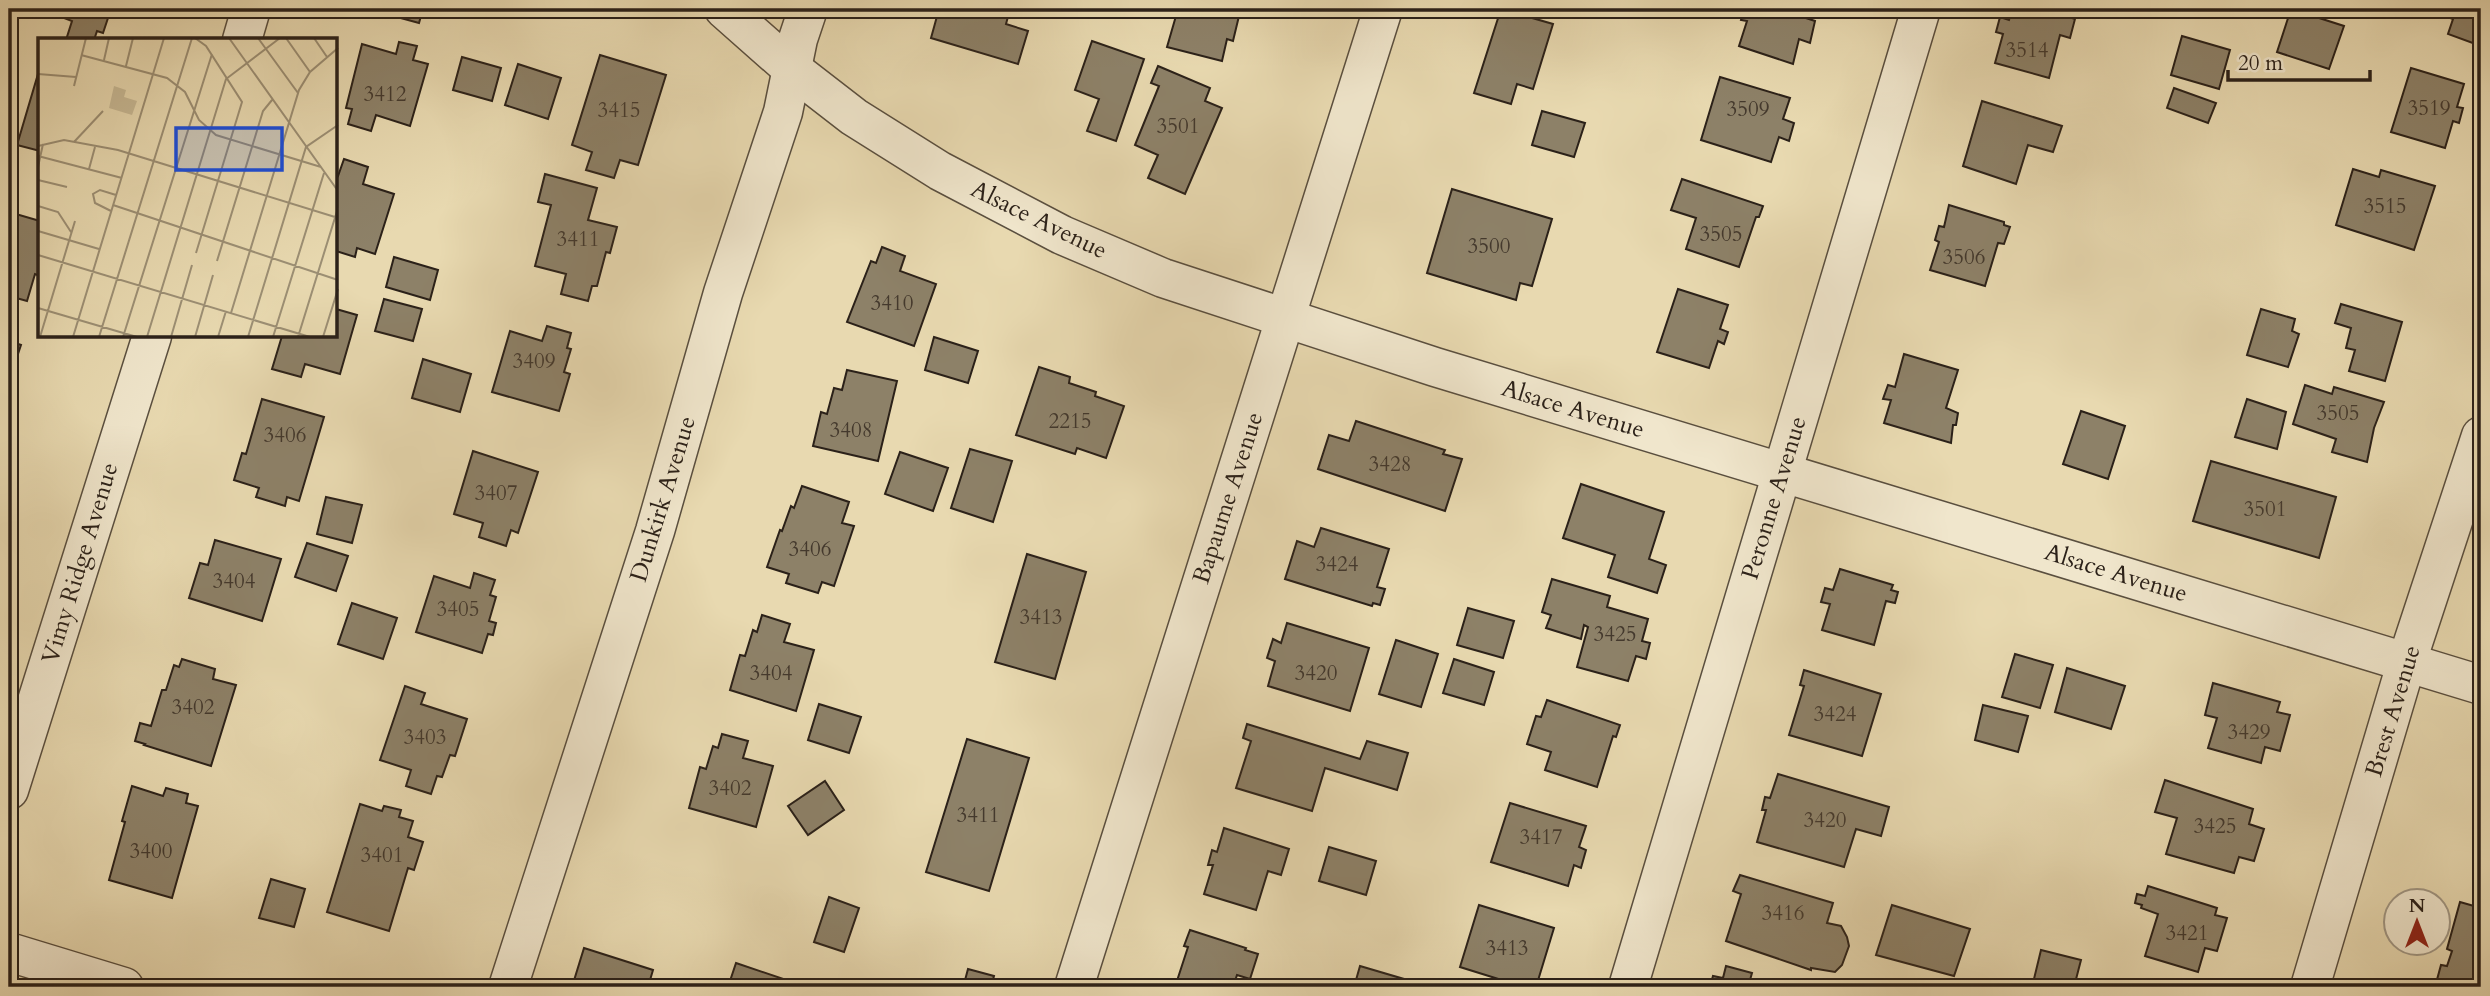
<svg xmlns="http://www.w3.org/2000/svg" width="2490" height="996" font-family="Cardo,serif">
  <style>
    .building { fill: #8d8168; stroke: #2b2119; stroke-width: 2 }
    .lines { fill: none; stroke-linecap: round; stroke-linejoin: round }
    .minor-casing { stroke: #5a4f3f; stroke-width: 41 }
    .minor { stroke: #f0e6cc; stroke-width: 38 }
    .labels { text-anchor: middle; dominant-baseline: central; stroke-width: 7; stroke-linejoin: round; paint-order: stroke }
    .number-label { font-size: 21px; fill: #44392d }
    .street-label { font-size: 24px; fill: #2b2119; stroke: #f0e6cc }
    .inset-road { fill: none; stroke: #9c8f74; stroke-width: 2 }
    .view { fill: #1d4ed8; fill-opacity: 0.15; stroke: #1d4ed8; stroke-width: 3.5 }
    .inset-edge { fill: none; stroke: #2b2119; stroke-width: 3.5 }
  </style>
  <rect width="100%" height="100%" fill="#e8d9b0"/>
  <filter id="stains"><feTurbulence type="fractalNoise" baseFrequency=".00286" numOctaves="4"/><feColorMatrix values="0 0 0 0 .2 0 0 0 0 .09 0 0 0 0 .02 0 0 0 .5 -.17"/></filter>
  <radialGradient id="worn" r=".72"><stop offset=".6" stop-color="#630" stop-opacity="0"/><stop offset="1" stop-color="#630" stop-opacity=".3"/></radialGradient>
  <g class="building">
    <polygon points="41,9 111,9 103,33 97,31 94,40 66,40 72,21"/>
    <polygon points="399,9 423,9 419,23 397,17"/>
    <polygon points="939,9 1010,9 1006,24 1028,31 1018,64 931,38"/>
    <polygon points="1178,9 1247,9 1245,17 1239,16 1233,41 1227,39 1222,61 1167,47"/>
    <polygon points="1501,9 1553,24 1533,89 1517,84 1511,104 1474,93"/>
    <polygon points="1744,9 1809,9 1806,18 1815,21 1810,43 1799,39 1793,64 1739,46 1747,21 1741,20"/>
    <polygon points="2012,9 2048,9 2067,14 2066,16 2075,19 2070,38 2060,35 2049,78 1995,63 2003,34 1996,32 2000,17 2009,20"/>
    <polygon points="2291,9 2344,26 2329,69 2277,52"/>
    <polygon points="2426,9 2481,9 2481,46 2448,34 2453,19"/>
    <polygon points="2182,36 2230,50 2219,89 2171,75"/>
    <polygon points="1092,41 1144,59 1116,141 1087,131 1099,99 1075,90"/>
    <polygon points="399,42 417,46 413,60 428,64 410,126 376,115 371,131 348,124 352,109 346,108 362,44 396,54"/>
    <polygon points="600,55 666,75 638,165 620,160 614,178 586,170 592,152 572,145"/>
    <polygon points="462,57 501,68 492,101 453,90"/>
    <polygon points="518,64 561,78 548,119 505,105"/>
    <polygon points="1158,66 1210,88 1205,101 1222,108 1185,194 1148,178 1158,155 1135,145 1159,86 1151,83"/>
    <polygon points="2411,68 2464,84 2457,107 2463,108 2459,123 2453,121 2445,148 2391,132"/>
    <polygon points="38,74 40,75 40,151 17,145"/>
    <polygon points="1720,77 1790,98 1783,119 1794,123 1789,141 1779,137 1771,162 1701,140"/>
    <polygon points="2174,88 2216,103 2208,123 2167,108"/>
    <polygon points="1982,101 2062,126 2053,152 2028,145 2016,184 1963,166"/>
    <polygon points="1542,111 1585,123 1574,157 1532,145"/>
    <polygon points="344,159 368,167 363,184 394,194 375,254 357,248 355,257 336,251 336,175 338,176"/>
    <polygon points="2353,169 2379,177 2381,170 2435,186 2414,250 2336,225"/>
    <polygon points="545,174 597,188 588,220 617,227 610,253 606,252 597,286 592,286 588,301 561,294 566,274 535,266 551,205 538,202"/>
    <polygon points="1682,179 1763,206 1759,217 1756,217 1739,267 1686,249 1696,218 1671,210"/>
    <polygon points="1452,189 1552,219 1532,286 1520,283 1516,300 1427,273"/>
    <polygon points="1949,205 2004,222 2004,225 2010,227 2004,244 1998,243 1985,286 1930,270 1939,242 1935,240 1939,226 1944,227"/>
    <polygon points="9,212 40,221 40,276 35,274 27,301 9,296"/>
    <polygon points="882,247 905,256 900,271 936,284 914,346 847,322 871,261 876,263"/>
    <polygon points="394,257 438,270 430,300 386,287"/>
    <polygon points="1678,289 1728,305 1720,329 1728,332 1724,344 1718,341 1709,368 1657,352"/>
    <polygon points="384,299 422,309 413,341 375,331"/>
    <polygon points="2341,304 2402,322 2385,381 2349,371 2355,350 2346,348 2351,328 2335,323"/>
    <polygon points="336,309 357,315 340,374 305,364 301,377 272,369 282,336 336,336"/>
    <polygon points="2261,309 2295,319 2292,331 2299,334 2288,367 2247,355"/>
    <polygon points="547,326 571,333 567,348 571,349 564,372 570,374 559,411 492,392 510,331 542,341"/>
    <polygon points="934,337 978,351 968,383 925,370"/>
    <polygon points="9,341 21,345 9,381"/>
    <polygon points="1904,354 1958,370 1946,408 1958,413 1956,425 1953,425 1951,443 1884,423 1891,400 1883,399 1888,385 1895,387"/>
    <polygon points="423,359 471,374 460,412 412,398"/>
    <polygon points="1039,367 1070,377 1069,383 1096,392 1095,396 1124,406 1106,458 1077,448 1075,454 1016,435"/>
    <polygon points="847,370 897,381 878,461 813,446 821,412 827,414 834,388 842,390"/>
    <polygon points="2305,385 2332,394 2334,387 2384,402 2374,428 2367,462 2332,452 2336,439 2293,424"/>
    <polygon points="262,399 324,417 299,501 287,497 285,506 256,497 259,488 234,480 242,453 246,454"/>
    <polygon points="2247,399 2286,412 2277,449 2235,437"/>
    <polygon points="2081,411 2125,426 2108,479 2063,464"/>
    <polygon points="1356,421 1445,450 1443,454 1462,459 1445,511 1318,469 1329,435 1349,441"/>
    <polygon points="970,449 1012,461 993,522 951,508"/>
    <polygon points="473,451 538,472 518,533 511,530 506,546 479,537 483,523 454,514"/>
    <polygon points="900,452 948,468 933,511 885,494"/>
    <polygon points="2211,461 2336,497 2319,558 2193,521"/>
    <polygon points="1581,484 1664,512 1649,559 1666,565 1657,593 1608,577 1615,555 1563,538"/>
    <polygon points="802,486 849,502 842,523 854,526 834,586 822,582 818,593 786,583 789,574 767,567 780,530 782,531 791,506 794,508"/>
    <polygon points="326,497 362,505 352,543 317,534"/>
    <polygon points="1321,528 1389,549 1377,587 1385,589 1380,605 1373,603 1372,606 1285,579 1297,541 1314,547"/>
    <polygon points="215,540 281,559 262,621 189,598 200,563 208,565"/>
    <polygon points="307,543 348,556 336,591 295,577"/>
    <polygon points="1027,554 1086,572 1055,679 995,662"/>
    <polygon points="1840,569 1893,585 1891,590 1898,592 1895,603 1886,601 1874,645 1822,630 1830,604 1821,602 1825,588 1833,590"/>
    <polygon points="474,573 495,580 490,595 496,597 489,621 496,623 493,635 488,634 482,653 416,632 434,576 470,588"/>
    <polygon points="1552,579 1610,596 1607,607 1648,619 1642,641 1650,643 1646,659 1636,656 1628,681 1577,667 1588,627 1584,625 1581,639 1546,628 1551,615 1542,612"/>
    <polygon points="352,603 397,618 383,659 338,644"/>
    <polygon points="1468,608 1514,621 1503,658 1457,645"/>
    <polygon points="762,615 790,624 784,642 814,650 796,711 730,690 740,655 745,656 753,630 757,632"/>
    <polygon points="1287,623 1369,648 1350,711 1268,686 1275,661 1267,658 1273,639 1281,643"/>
    <polygon points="1396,640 1438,654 1421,707 1379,694"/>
    <polygon points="2015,654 2053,665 2040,708 2002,697"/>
    <polygon points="182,659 215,669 213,679 236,685 211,766 144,745 145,744 135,741 140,723 151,726 162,690 166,690 174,665 179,667"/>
    <polygon points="1454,659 1494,672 1484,705 1443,693"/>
    <polygon points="2067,668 2125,686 2111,729 2055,712"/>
    <polygon points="1804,670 1881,694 1862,756 1789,735 1804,686 1800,685"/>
    <polygon points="2213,683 2280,702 2277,712 2290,715 2280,751 2265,747 2261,763 2208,748 2217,718 2205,715"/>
    <polygon points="405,686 425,693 421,704 467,719 455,756 450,755 442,777 437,776 431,794 406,786 411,770 380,760"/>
    <polygon points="1547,700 1620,725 1616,737 1613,736 1597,787 1545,770 1551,752 1527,744 1536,716 1541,717"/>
    <polygon points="819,704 861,717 849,753 808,740"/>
    <polygon points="1983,705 2028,716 2018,752 1975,740"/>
    <polygon points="1247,724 1360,759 1367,741 1408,753 1397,790 1325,768 1312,811 1236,788 1251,741 1243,738"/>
    <polygon points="722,734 748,741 743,758 773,766 756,827 689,808 700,767 706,769 713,746 718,748"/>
    <polygon points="967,739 1029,758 989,891 926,872"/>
    <polygon points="1778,774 1889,807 1881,836 1856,829 1844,867 1757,842 1766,810 1762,810 1765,797 1770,798"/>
    <polygon points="2165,780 2253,809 2249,824 2264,829 2254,861 2239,857 2234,873 2166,854 2177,818 2155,812"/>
    <polygon points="825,781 844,810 808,835 788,806"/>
    <polygon points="132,786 163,796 166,788 188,794 186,803 198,806 172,898 109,880 125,822 122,821"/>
    <polygon points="1510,803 1586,826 1579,847 1586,850 1581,868 1574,865 1568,886 1491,862"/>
    <polygon points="360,804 382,811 384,806 401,810 399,817 413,821 408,837 423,842 414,870 408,868 389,931 327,912"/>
    <polygon points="1224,828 1289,849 1281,875 1268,871 1256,910 1204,894 1213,865 1208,865 1212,850 1217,852"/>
    <polygon points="1329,847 1376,861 1366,895 1319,881"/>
    <polygon points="1740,875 1833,903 1827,923 1841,926 1847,937 1849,946 1842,965 1835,972 1811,968 1811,970 1726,941 1741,894 1733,891"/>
    <polygon points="271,879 305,889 294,927 259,918"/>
    <polygon points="2148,886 2217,908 2215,915 2227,918 2217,951 2205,948 2198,972 2145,956 2158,914 2141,908 2142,905 2135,903 2137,894 2145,896"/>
    <polygon points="829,897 859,908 844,952 814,942"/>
    <polygon points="2460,902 2481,908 2481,987 2435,987 2441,965 2447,966 2452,951 2447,949"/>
    <polygon points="1479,905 1554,928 1536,987 1524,987 1460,967"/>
    <polygon points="1892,905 1970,929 1954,976 1876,955"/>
    <polygon points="1190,930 1246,948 1245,950 1258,954 1250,979 1237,975 1233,987 1175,987 1188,947 1184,946"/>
    <polygon points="584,948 653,970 648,987 572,987"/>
    <polygon points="2041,950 2081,960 2074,987 2049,987 2033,983"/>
    <polygon points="736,963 807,987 728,987"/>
    <polygon points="1360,966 1404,979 1401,987 1354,987"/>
    <polygon points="1726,966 1752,973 1748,987 1710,987 1713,976 1723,978"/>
    <polygon points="968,969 994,976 991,987 956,987 958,982 964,984"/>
  </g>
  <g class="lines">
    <g class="minor-casing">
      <g id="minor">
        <polyline points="724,9 792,69 854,117 940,171 1062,235 1163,278 1435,367 2481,685"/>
        <polyline points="242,40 251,9"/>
        <polyline points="9,790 152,336"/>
        <polyline points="9,952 124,987"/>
        <polyline points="508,987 655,531 723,293 783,112 798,39 808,9"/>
        <polyline points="1074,987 1383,9"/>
        <polyline points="1628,987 1921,9"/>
        <polyline points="2310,987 2407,661 2481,436"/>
      </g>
    </g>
    <use href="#minor" class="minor"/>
  </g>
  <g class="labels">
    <g class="number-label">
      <text x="2027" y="50">3514</text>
      <text x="385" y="94">3412</text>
      <text x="2429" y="108">3519</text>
      <text x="1748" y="109">3509</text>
      <text x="619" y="110">3415</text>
      <text x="1178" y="126">3501</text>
      <text x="2385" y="206">3515</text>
      <text x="1721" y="234">3505</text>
      <text x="578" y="239">3411</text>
      <text x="1489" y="246">3500</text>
      <text x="1964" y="257">3506</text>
      <text x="892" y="303">3410</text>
      <text x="534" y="361">3409</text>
      <text x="2338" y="413">3505</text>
      <text x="1070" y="421">2215</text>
      <text x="851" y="430">3408</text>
      <text x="285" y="435">3406</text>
      <text x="1390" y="464">3428</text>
      <text x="496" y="493">3407</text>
      <text x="2265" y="509">3501</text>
      <text x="810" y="549">3406</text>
      <text x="1337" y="564">3424</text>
      <text x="234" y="581">3404</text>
      <text x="458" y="609">3405</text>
      <text x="1041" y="617">3413</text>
      <text x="1615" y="634">3425</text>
      <text x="771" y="673">3404</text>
      <text x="1316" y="673">3420</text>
      <text x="193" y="707">3402</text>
      <text x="1835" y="714">3424</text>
      <text x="2249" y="732">3429</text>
      <text x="425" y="737">3403</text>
      <text x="730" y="788">3402</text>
      <text x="978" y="815">3411</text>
      <text x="1825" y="820">3420</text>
      <text x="2215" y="826">3425</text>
      <text x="1541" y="837">3417</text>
      <text x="151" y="851">3400</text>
      <text x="382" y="855">3401</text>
      <text x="1783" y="913">3416</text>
      <text x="2187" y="933">3421</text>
      <text x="1507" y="948">3413</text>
    </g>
    <g class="street-label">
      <text transform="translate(1039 220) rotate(26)">Alsace Avenue</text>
      <text transform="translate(1573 409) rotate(17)">Alsace Avenue</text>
      <text transform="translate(1228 498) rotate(-72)">Bapaume Avenue</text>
      <text transform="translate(1774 498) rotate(-73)">Peronne Avenue</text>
      <text transform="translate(663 499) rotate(-73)">Dunkirk Avenue</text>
      <text transform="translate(80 563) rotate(-73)">Vimy Ridge Avenue</text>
      <text transform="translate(2116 573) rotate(17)">Alsace Avenue</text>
      <text transform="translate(2393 711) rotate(-73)">Brest Avenue</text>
    </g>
  </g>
  <g transform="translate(38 38)">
    <rect width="299" height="299" fill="#e8d9b0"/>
    <path d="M76 48 88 52 86 59 99 63 94 77 71 70Z" fill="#c8ba96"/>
    <path class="inset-road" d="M157 0 168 8 204 64 158 215M191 0 300 153M220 0 260 55M248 0 272 34M276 0 289 19M0 10V33M43 17 129 40 147 54 161 82 178 97 283 129M66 22 71 0M88 28 95 0M0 36 38 39M36 48 48 0M36 104 65 73M0 108 26 102 80 112 297 179M0 118 84 140M0 129 5 106M51 131 57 109M0 142 29 149M75 167 300 242M0 168 20 174 33 194M73 173 57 165 55 156 62 152 78 157M0 193 61 211M0 217 272 299M179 223 225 73 234 62M0 270 99 299M193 275 261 52 272 34 300 10M2 299 37 183M35 299 126 0M61 299 154 0M85 299 174 16M109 299 188 41 242 0M133 299 154 227M157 299 175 237M180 299 188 273M210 299 268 109 300 87M235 299 286 135M260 299 300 170M285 299 300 251"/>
    <path class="view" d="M138 90H244V132H138Z"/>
    <rect width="299" height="299" class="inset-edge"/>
  </g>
  <rect width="2490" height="996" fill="none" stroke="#e8d9b0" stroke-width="35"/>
  <rect x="10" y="10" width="2469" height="975" fill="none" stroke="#2b2119" stroke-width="3.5"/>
  <rect x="18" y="18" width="2455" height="961" fill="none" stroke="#2b2119" stroke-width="2"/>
  <g transform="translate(2417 922)"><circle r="33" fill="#f0e6cc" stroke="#a19784" stroke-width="2"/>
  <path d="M0-5L12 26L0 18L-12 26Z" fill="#8f2418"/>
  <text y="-10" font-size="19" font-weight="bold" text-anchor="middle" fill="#2b2119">N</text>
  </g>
  <path d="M2228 70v10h142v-10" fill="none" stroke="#2b2119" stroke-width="3.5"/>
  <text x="2238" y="70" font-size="21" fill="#2b2119" stroke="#f0e6cc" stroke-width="5" paint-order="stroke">20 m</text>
  <rect width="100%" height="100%" filter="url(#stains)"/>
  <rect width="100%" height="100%" fill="url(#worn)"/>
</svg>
